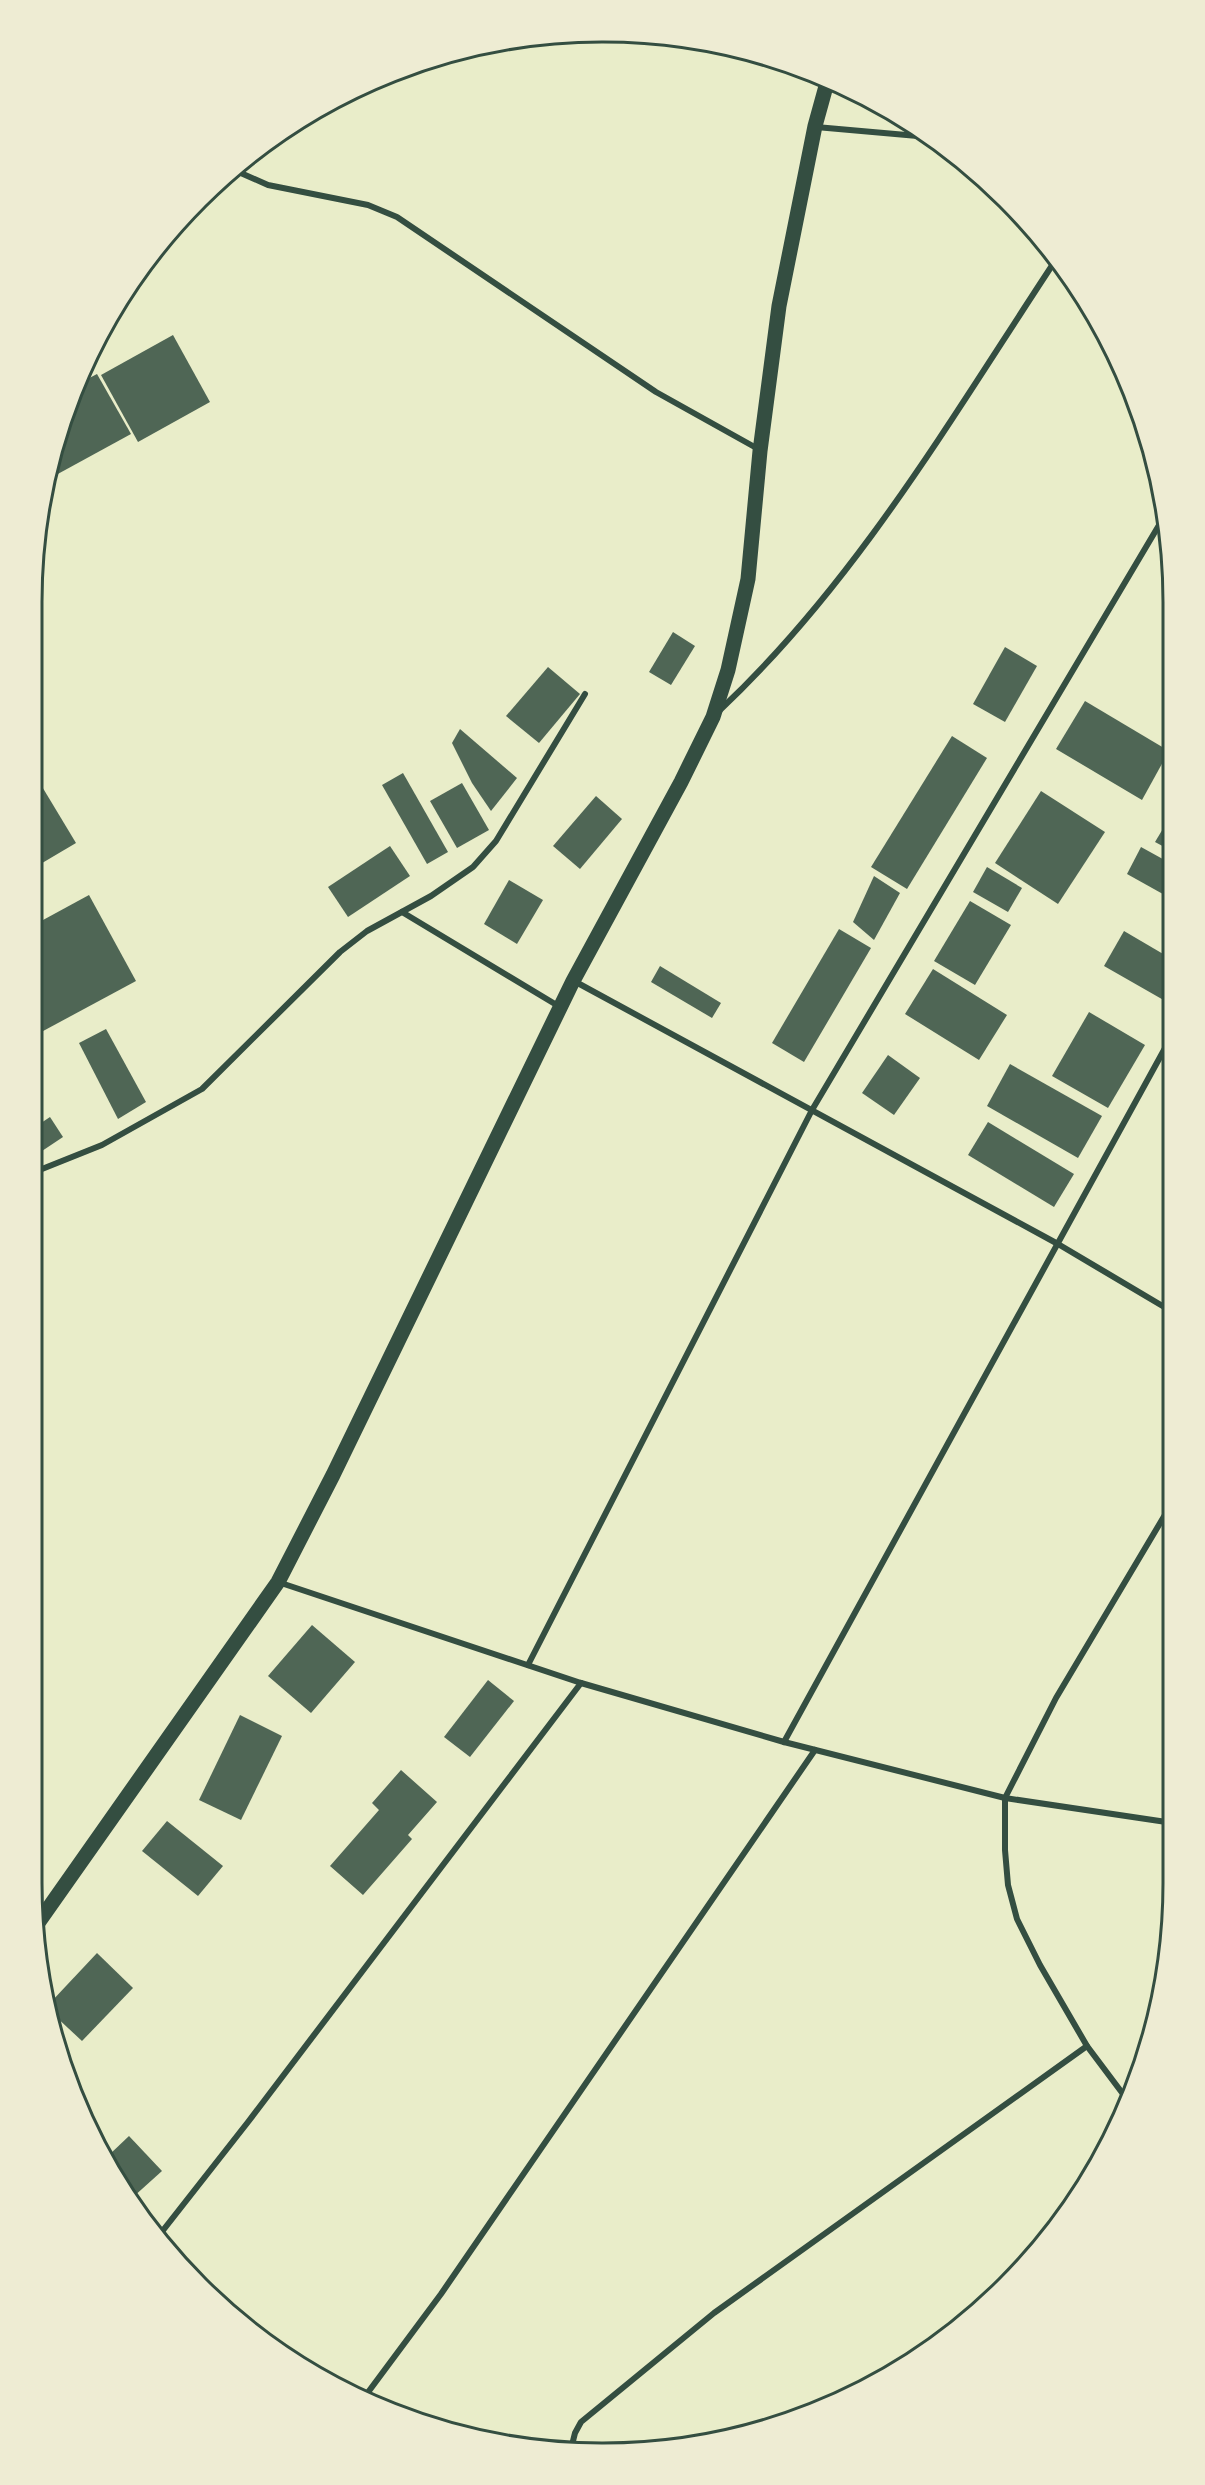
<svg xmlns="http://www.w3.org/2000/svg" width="1205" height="2485" font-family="Manrope,sans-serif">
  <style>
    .building { fill: #4f6655 }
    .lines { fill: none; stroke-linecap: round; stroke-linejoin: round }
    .minor { stroke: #344e41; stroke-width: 6 }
    .primary { stroke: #344e41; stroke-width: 15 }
    .rim { fill: none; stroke: #344e41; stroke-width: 3 }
  </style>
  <rect width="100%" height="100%" fill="#e9edc9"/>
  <g class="building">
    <polygon points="266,144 262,159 250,156"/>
    <polygon points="173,335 210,402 138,442 101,375"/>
    <polygon points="97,374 131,434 45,481 74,386"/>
    <polygon points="673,632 695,646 671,685 649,672"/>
    <polygon points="1005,647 1037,666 1005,722 973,704"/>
    <polygon points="548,667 580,694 539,743 506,716"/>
    <polygon points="1085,701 1169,751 1142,800 1056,749"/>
    <polygon points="460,729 517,778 491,811 472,783 452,743"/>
    <polygon points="952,736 987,758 907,889 871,867"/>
    <polygon points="32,770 76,843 32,869"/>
    <polygon points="403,773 448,852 427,864 382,785"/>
    <polygon points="462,783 489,830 457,848 430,801"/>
    <polygon points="1041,791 1105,832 1058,904 995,863"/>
    <polygon points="596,796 622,819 580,869 553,846"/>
    <polygon points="1170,817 1170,850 1155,842"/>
    <polygon points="390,846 410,876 348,917 328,887"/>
    <polygon points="1141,847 1170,863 1170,898 1127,874"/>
    <polygon points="987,867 1022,888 1008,912 973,892"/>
    <polygon points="874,876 900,893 874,940 853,922"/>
    <polygon points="509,880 543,900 517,944 484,924"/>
    <polygon points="89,895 136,981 32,1037 32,926"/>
    <polygon points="970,901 1011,925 975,985 934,961"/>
    <polygon points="839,929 871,948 804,1062 772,1043"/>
    <polygon points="1124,931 1170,958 1170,997 1167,1002 1104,966"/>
    <polygon points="1170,932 1170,948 1163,944"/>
    <polygon points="660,966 721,1003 712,1018 651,982"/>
    <polygon points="933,969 1007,1015 979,1060 905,1014"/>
    <polygon points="1089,1012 1145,1045 1108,1108 1052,1076"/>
    <polygon points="106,1029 146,1102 118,1119 79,1043"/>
    <polygon points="888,1055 920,1078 894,1115 862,1093"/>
    <polygon points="1010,1064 1102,1116 1078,1158 987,1106"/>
    <polygon points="50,1117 63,1137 42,1151 32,1136 32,1129"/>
    <polygon points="988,1122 1074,1174 1054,1207 968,1155"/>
    <polygon points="312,1625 355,1662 311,1713 268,1676"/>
    <polygon points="488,1680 514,1701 470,1757 444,1737"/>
    <polygon points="240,1715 282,1736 241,1820 199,1800"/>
    <polygon points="401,1770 437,1802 408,1835 412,1839 363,1895 330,1866 379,1810 372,1803"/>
    <polygon points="167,1821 223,1866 198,1896 142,1851"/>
    <polygon points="97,1953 133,1988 82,2041 53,2014 51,2002"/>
    <polygon points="129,2136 162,2171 132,2198 109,2155"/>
  </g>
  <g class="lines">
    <g class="minor">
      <polyline points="816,127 929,137"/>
      <polyline points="234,170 268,185 368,205 397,217 656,392 760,450"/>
      <path d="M720 710C858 580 953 415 1057 258"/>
      <polyline points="402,912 560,1007"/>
      <polyline points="574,981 1058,1244 1171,1311"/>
      <polyline points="32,1173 102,1145 202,1089 340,952 367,931 431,896 473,867 496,841 585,694"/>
      <polyline points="278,1582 581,1683 784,1742 1005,1798 1173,1823"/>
      <polyline points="528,1665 812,1110 1165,515"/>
      <polyline points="784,1742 1170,1039"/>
      <polyline points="1129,2102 1087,2046 1040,1965 1017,1919 1008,1885 1005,1850 1005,1798 1056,1698 1172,1503"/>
      <polyline points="157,2238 248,2122 581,1683"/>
      <polyline points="366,2395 441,2294 815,1750"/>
      <polyline points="572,2445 575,2433 581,2422 714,2313 1087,2046"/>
    </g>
    <polyline class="primary" points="38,1923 278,1582 333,1475 573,981 681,782 713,717 728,670 748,579 760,451 779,306 815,126 828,79"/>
  </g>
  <path d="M0 0H1205V2485H0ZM602 42H603A560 560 0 0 1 1163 602V1883A560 560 0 0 1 603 2443H602A560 560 0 0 1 42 1883V602A560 560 0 0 1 602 42Z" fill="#eeecd3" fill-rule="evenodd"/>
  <path class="rim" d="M602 42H603A560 560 0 0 1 1163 602V1883A560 560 0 0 1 603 2443H602A560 560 0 0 1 42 1883V602A560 560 0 0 1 602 42Z"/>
</svg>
